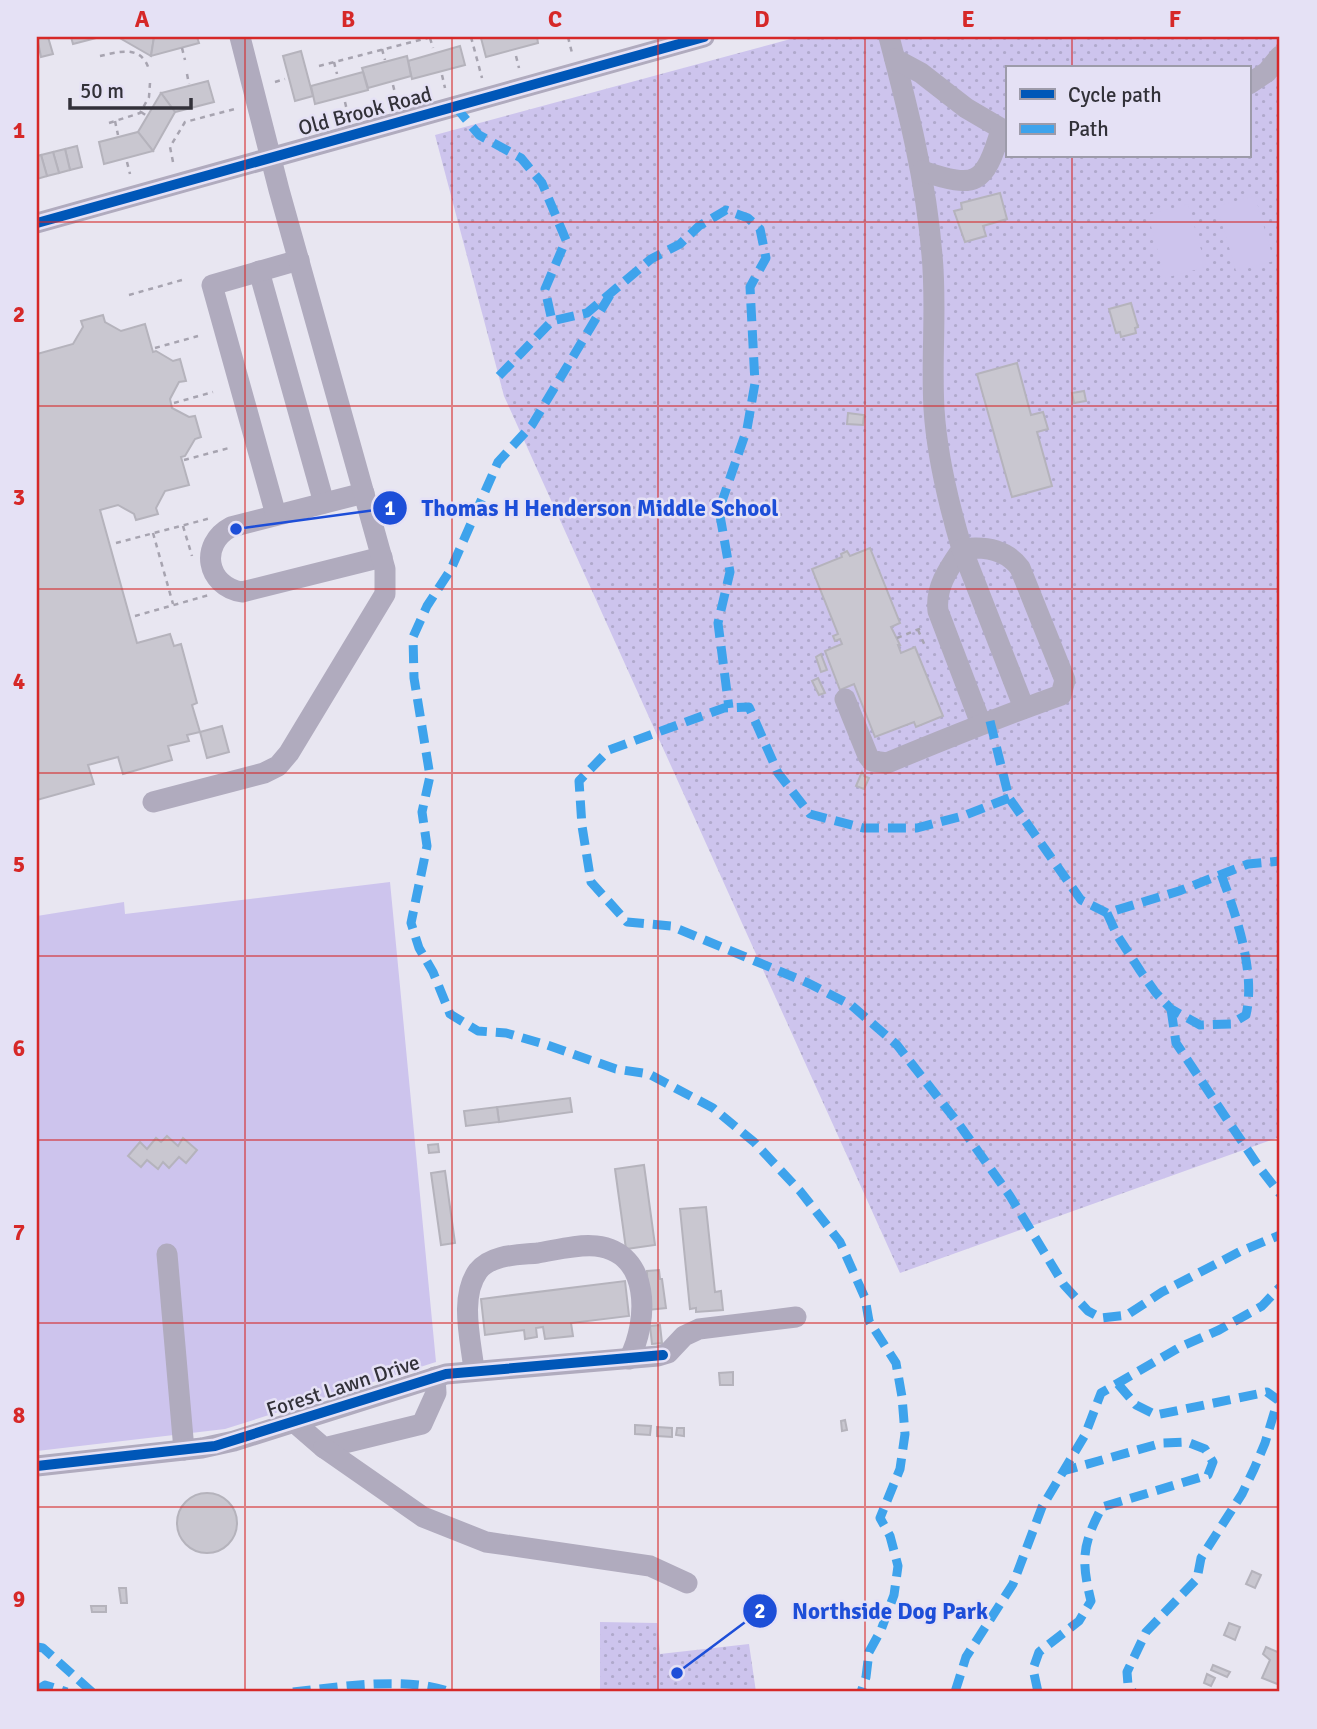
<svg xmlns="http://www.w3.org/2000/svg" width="1317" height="1729" font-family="Signika,sans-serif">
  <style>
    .green { fill: url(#green-dots); fill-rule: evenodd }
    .pitch { fill: #cdc4ed }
    .building { fill: #c9c7d0; stroke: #b5b3bc; stroke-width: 2 }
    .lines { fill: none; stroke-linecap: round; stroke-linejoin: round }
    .path { stroke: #a7a4b0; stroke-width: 2.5; stroke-dasharray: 5 5; stroke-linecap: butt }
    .minor { stroke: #b0abbe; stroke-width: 21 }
    .quiet { stroke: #3ea3ec; stroke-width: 9; stroke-dasharray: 18 9; stroke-linecap: butt }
    .cycleway-casing { stroke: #e5e1f5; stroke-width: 15 }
    .cycleway { stroke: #0057b8; stroke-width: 10 }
    .grid { fill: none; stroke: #d62828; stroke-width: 2; stroke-opacity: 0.55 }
    .labels { text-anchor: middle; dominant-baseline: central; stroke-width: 5; stroke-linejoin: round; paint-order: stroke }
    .street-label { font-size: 21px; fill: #323139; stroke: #e5e1f5 }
    .leader { fill: none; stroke: #1d4ed8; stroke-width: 2.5 }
    .callout-dot { fill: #1d4ed8; stroke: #e5e1f5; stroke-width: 2.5 }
    .mark-label { font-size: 21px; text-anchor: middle; font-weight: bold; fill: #fff }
    .callout-label { font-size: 23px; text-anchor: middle; font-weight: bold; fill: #1d4ed8; stroke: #e5e1f5; stroke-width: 5; stroke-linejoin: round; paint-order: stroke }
    .neatline { fill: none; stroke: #d62828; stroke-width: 2.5 }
    .grid-label { font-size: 23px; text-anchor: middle; font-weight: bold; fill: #d62828 }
  </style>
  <defs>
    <pattern id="green-dots" width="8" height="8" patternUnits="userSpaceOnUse" patternTransform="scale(1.75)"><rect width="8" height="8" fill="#cdc4ed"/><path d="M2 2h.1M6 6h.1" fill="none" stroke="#b0a9cc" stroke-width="1.8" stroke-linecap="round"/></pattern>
  </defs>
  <rect width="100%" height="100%" fill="#e8e6f1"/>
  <g class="green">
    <path d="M798 37H1280V1137L900 1273 504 396 435 135ZM1007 68H1249V156H1007Z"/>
    <polygon points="600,1622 657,1623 660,1654 749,1644 756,1692 600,1692"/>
  </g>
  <g class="pitch">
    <polygon points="1255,196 1274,261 1236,271 1217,206"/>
    <polygon points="1188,204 1206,267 1165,278 1148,215"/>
    <polygon points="390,882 436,1362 225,1429 37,1451 37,916 124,902 125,914"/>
  </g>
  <g class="building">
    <polygon points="37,37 48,37 53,54 41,57"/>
    <polygon points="71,37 100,37 73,44"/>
    <polygon points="118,37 154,37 151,56"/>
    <polygon points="154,37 197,37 199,43 151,56"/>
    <polygon points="485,37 537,37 538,43 486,57 481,38"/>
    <polygon points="460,46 465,65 412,79 408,61"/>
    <polygon points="301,51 313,96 295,101 283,56"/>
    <polygon points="407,56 411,76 368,88 362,68"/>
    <polygon points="363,72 368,90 315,104 311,86"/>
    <polygon points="208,81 214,102 175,112 161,93"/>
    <polygon points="161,93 175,112 153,151 138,132"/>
    <polygon points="138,132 153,151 104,164 99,142"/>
    <polygon points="77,146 82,167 70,170 65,149"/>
    <polygon points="65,149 70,170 59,173 53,152"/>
    <polygon points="53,152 59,173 47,176 41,155"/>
    <polygon points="41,155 47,176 37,179 37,156"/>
    <polygon points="1000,193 1007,219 983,226 986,236 965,242 954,211 962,209 961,203"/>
    <polygon points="1131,303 1138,327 1135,328 1136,333 1121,337 1120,332 1116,333 1109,309"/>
    <polygon points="103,315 105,322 121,331 145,324 153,352 156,351 173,361 180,359 186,381 179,382 170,399 172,408 189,417 195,416 201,437 195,439 185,456 181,457 189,485 165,491 156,508 158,514 136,520 134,514 118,505 100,510 137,643 170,634 174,646 181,644 197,703 192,705 200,732 187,735 189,741 168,746 172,760 123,774 118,757 88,765 94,784 37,800 37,354 73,344 83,327 81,321"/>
    <polygon points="1017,363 1031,415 1043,412 1048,429 1037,432 1052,486 1012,497 977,374"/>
    <polygon points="1084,391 1086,401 1074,403 1072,393"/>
    <polygon points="848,413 864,415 863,425 847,424"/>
    <polygon points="870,548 900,623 891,627 900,645 898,645 901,653 915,647 943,716 916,727 914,722 875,737 854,684 840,690 825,651 842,644 840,639 835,641 833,636 838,634 812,569 842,557 841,554 847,551 850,556"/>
    <polygon points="821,654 827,670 821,672 816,657"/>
    <polygon points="818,678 825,693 819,695 812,681"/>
    <polygon points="222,726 229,752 207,758 200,732"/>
    <polygon points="862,772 864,776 869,778 864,789 856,786"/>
    <polygon points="570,1098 572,1112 499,1122 497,1107"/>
    <polygon points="497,1107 499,1122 466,1126 464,1111"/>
    <polygon points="167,1136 178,1146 183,1138 197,1150 186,1163 179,1157 169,1168 163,1162 158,1169 147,1160 141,1167 128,1156 140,1142 147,1149 156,1138 161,1142"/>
    <polygon points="438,1144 439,1152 429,1153 428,1145"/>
    <polygon points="644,1165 655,1245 626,1249 615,1169"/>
    <polygon points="445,1171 455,1243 441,1245 431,1173"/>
    <polygon points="706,1207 715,1292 721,1291 723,1310 696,1312 696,1308 690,1309 680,1209"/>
    <polygon points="659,1270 660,1279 662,1279 666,1308 648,1310 647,1271"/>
    <polygon points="625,1281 629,1316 571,1323 573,1336 545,1339 543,1327 536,1328 537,1337 525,1339 524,1330 485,1335 481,1299"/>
    <polygon points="660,1325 662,1343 652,1344 650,1326"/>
    <polygon points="733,1372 733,1385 720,1385 719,1373"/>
    <polygon points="845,1420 847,1430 842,1431 841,1421"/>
    <polygon points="635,1425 651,1426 650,1435 635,1434"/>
    <polygon points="657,1427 672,1428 672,1437 657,1436"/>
    <polygon points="677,1428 684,1428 684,1436 676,1435"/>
    <circle cx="207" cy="1523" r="30"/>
    <polygon points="1252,1571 1261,1575 1255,1588 1246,1584"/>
    <polygon points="119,1588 126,1588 127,1603 121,1603"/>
    <polygon points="91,1606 106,1606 106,1612 92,1612"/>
    <polygon points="1229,1623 1240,1627 1235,1640 1224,1635"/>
    <polygon points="1266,1647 1280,1653 1280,1685 1262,1678 1270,1660 1263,1654"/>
    <polygon points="1213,1665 1230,1672 1227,1677 1211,1670"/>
    <polygon points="1207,1674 1215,1678 1211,1686 1204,1683"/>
  </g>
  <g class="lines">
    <g class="path">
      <polyline points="471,37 482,78"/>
      <polyline points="568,37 572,53"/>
      <polyline points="430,38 433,48"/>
      <polyline points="182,48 185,60"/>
      <polyline points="382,49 385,60"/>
      <path d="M100 56C118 52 142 44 149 70"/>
      <polyline points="516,56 519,68"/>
      <polyline points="334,62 337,74"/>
      <polyline points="319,66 431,37"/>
      <polyline points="187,74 189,84"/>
      <polyline points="442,75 445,88"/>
      <polyline points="275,82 285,79"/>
      <polyline points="393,85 397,101"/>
      <polyline points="345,102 348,115"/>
      <polyline points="141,112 147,116"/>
      <polyline points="115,121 118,135"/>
      <polyline points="109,123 140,113 149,97 150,83"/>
      <polyline points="127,162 130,174"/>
      <polyline points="173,162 170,147 185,122 235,109"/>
      <polyline points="129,295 182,280"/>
      <polyline points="155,348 198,336"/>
      <polyline points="174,403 213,392"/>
      <polyline points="184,460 229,448"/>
      <polyline points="183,526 192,556"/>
      <polyline points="153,533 173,604"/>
      <polyline points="116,543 211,518"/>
      <polyline points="135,616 209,595"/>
      <polyline points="918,630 926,648"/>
      <polyline points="897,638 924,627"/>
    </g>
    <g class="minor">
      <path d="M889 37C908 109 926 180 932 255 937 306 931 357 934 409 937 457 948 502 962 549 949 568 935 587 938 611L981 724"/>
      <polyline points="895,59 921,73 966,108 1007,132"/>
      <polyline points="1249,84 1267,72 1280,56"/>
      <path d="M922 171C977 189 984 185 1001 130"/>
      <polyline points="37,223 704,37"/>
      <polyline points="259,271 324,503"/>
      <path d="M364 493 231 527C199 544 206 586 242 592L382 557"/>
      <polyline points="276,515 212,285 299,260"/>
      <path d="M845 699 868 756 872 761 887 763C945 739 1002 716 1061 695L1065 680 1020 568C1006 549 984 546 962 549L1024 708"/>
      <polyline points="153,802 264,773 278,766 289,753 385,594 385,569 279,190 240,37"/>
      <polyline points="167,1254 184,1450"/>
      <path d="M474 1370C471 1341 459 1297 478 1271 491 1254 519 1255 538 1253 556 1250 578 1244 596 1246 651 1252 649 1321 629 1359"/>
      <polyline points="294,1422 324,1448 422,1424 436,1393 435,1377"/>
      <polyline points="324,1448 423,1517 486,1542 650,1566 687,1583"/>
      <polyline points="37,1466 202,1448 234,1441 446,1374 658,1356 668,1353 684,1336 699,1329 796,1317"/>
    </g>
    <g class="quiet">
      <polyline points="455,106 479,135 521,158 542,183 566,240 545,289 552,321"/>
      <polyline points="610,295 532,425 498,462 451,569 427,606 413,637 414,678 430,776 422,812 427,846 411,923 419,948 433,972 450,1014 478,1031 506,1033 547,1045 616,1069 649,1074 713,1108 754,1142 800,1191 840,1242 865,1298 869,1321 896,1363 902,1397 905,1434 900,1469 880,1518 890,1536 898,1566 894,1595 881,1630 869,1652 866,1677 861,1692"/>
      <polyline points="499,376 552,321 587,313 651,259 680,244 699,226 726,210 748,218 760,229 766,258 750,287 755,383 747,429 719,510 730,572 718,623 729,708"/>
      <polyline points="990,721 1009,798 1081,900 1107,913 1179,891 1248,864 1280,861"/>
      <polyline points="1009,798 963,816 917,828 863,828 810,814 778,773 749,707 724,708 609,750 579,781 582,826 591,882 627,922 671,926 808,983 851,1005 897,1045 958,1123 1010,1196 1064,1285 1088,1311 1101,1318 1127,1315 1162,1292 1241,1251 1280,1235"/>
      <path d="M1107 913 1117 935 1141 972 1156 993 1171 1009 1200 1025 1231 1024 1246 1015C1256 972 1236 915 1221 874"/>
      <polyline points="1171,1009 1176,1043 1259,1167 1280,1194"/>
      <polyline points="1118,1384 1136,1405 1156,1415 1267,1392 1278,1400 1265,1443 1254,1469 1242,1494 1201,1558 1197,1579 1146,1632 1127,1672 1128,1685 1133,1692"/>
      <polyline points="37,1647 43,1648 92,1692"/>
      <polyline points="37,1690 45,1685 67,1692"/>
      <path d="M293 1692C337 1687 409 1676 450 1692"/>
      <polyline points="955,1692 966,1657 1013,1584 1042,1507 1085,1435 1101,1393 1180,1347 1219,1330 1262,1306 1280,1287"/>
      <path d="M1038 1692 1033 1669 1039 1652 1079 1621 1091 1601C1081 1560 1082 1545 1102 1507L1208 1475 1213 1462 1205 1449 1187 1442 1162 1443 1063 1471"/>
    </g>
    <g class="cycleway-casing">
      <g id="cycleway">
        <polyline points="37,223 704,37"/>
        <polyline points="37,1466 215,1446 446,1374 663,1355"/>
      </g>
    </g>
    <use href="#cycleway" class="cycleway"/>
  </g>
  <path class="grid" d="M245 37V1692M452 37V1692M658 37V1692M865 37V1692M1072 37V68M1072 156V1692M37 222H1280M37 406H1280M37 589H1280M37 773H1280M37 956H1280M37 1140H1280M37 1323H1280M37 1507H1280"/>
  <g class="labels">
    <g class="street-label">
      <text transform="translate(365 111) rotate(-15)">Old Brook Road</text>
      <text transform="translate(343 1386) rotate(-18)">Forest Lawn Drive</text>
    </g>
  </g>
  <path class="leader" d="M236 529L390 508M677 1673L760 1611"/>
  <g class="callout-dot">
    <circle cx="236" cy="529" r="7"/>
    <circle cx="677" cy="1673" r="7"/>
    <circle cx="390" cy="508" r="18"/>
    <circle cx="760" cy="1611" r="18"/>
  </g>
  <g class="mark-label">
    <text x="390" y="515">1</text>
    <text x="760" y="1618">2</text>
  </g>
  <g class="callout-label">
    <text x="600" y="516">Thomas H Henderson Middle School</text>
    <text x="890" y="1619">Northside Dog Park</text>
  </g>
  <rect width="1317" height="1729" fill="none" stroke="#e5e1f5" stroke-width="77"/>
  <rect x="1006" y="66" width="245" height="91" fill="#e5e1f5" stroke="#9d9baa" stroke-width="2"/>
  <rect x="1020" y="89" width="35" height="10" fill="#0057b8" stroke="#9d9baa" stroke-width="2"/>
  <text x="1068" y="102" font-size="21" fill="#323139">Cycle path</text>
  <rect x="1020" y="124" width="35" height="10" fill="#3ea3ec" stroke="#9d9baa" stroke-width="2"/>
  <text x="1068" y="136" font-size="21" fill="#323139">Path</text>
  <path d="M70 98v10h121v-10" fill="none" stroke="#323139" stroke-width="3.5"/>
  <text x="80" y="98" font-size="21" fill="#323139" stroke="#e5e1f5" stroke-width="5" paint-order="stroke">50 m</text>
  <rect x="38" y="38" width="1240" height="1652" class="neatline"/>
  <g class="grid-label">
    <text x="142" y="27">A</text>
    <text x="348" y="27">B</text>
    <text x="555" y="27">C</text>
    <text x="762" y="27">D</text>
    <text x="968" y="27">E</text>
    <text x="1175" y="27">F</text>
    <text x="19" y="138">1</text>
    <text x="19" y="322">2</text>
    <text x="19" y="505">3</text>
    <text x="19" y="689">4</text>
    <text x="19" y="872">5</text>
    <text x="19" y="1056">6</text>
    <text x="19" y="1240">7</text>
    <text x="19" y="1423">8</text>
    <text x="19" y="1607">9</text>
  </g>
</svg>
